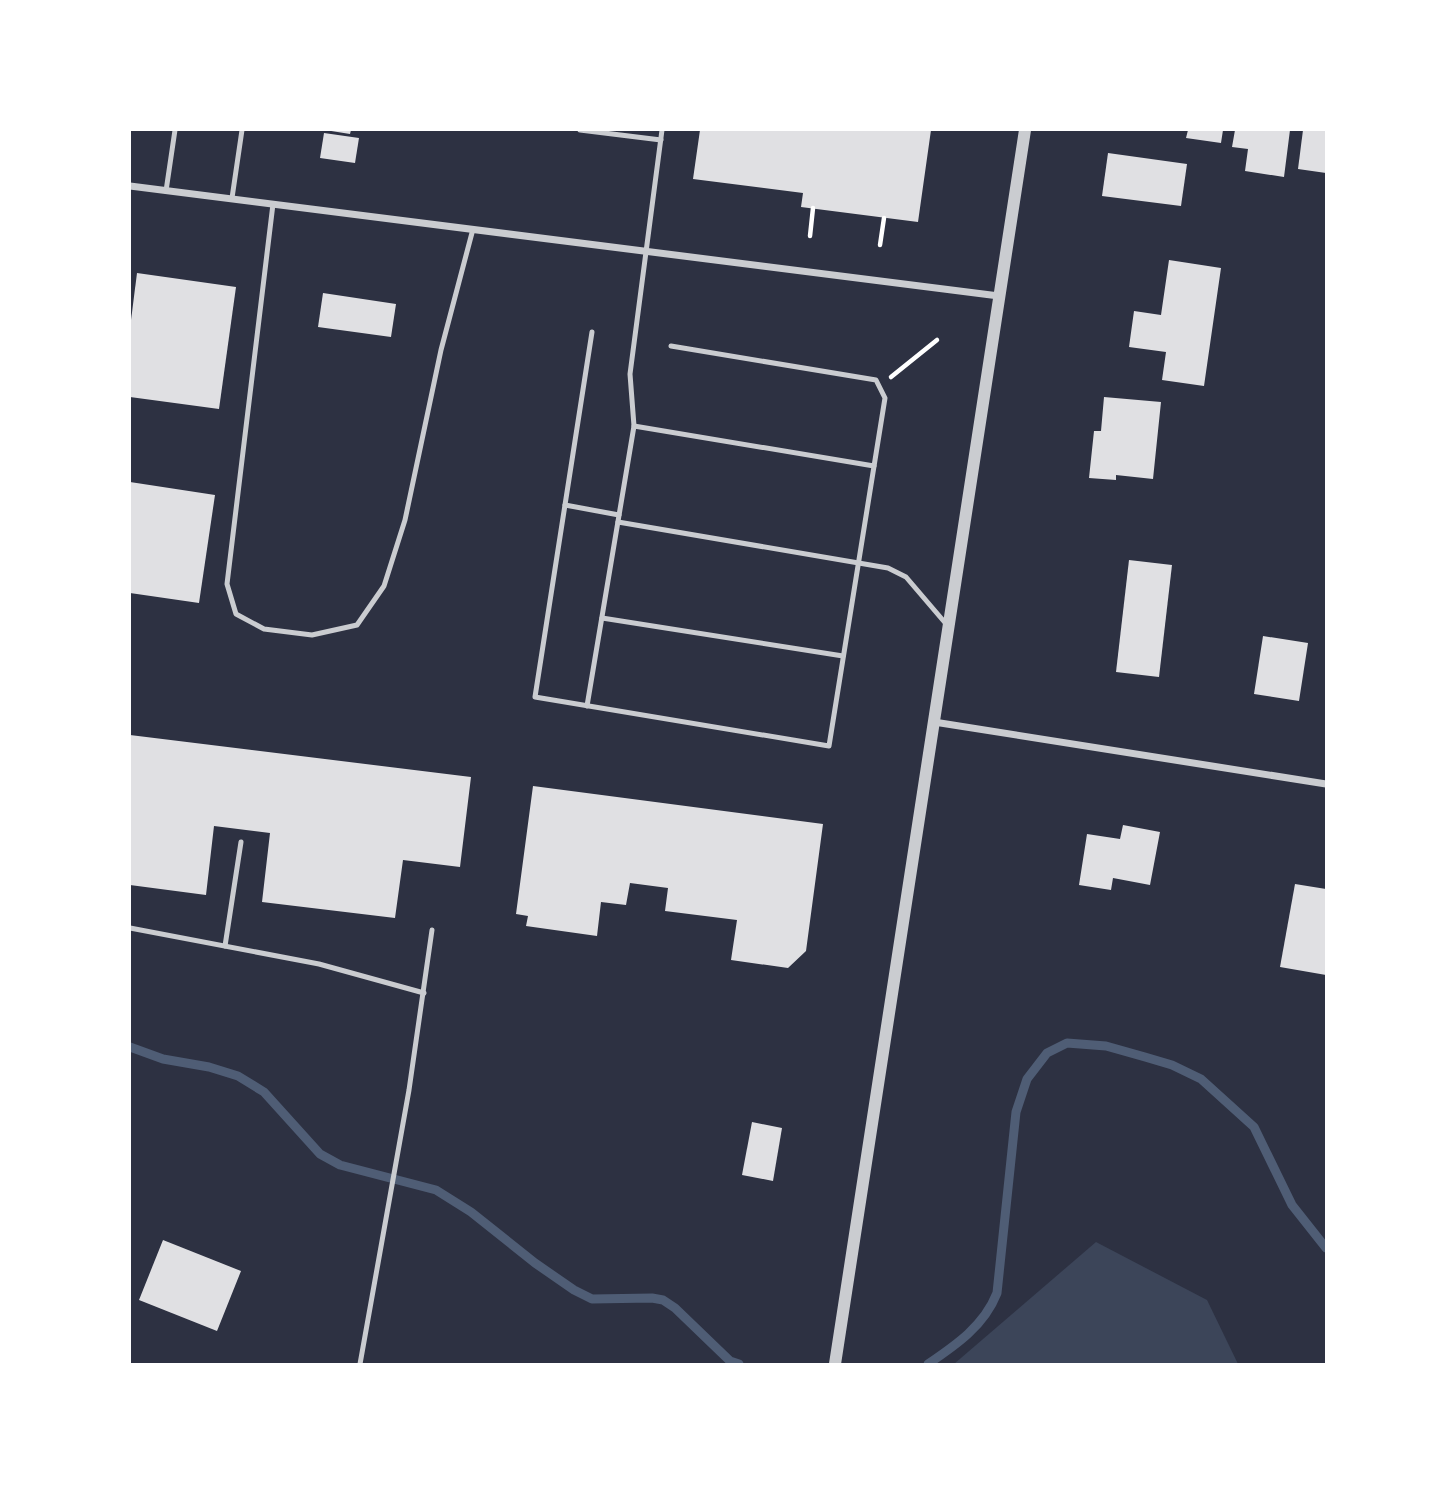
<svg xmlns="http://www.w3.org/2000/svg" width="1456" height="1494" font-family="'Varela Round',sans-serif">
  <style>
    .green { fill: #3c4559 }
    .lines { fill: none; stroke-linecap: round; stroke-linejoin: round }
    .stream { stroke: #4f5d75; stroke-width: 9 }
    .building { fill: #e0e0e3 }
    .path { stroke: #fff; stroke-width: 4.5 }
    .service { stroke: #caccd0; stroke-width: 5 }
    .minor { stroke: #caccd0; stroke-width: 7 }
    .tertiary { stroke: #caccd0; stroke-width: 12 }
  </style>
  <rect width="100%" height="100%" fill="#2d3142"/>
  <polygon class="green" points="1096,1242 1207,1300 1238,1364 954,1364"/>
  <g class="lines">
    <g class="stream">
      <polyline points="130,1047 163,1059 209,1067 238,1076 264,1092 320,1154 340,1165 436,1190 471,1212 535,1263 574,1290 592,1299 652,1298 663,1300 675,1308 730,1361 739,1364"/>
      <path d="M928 1364C956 1345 984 1326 997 1293L1016 1112 1027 1079 1047 1053 1067 1043 1106 1046 1145 1057 1172 1065 1201 1079 1254 1127 1292 1205 1326 1248"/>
    </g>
  </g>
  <g class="building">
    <polygon points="325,130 351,130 350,134"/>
    <polygon points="700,130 931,130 918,222 801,207 803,193 693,179"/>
    <polygon points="1188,130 1223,130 1221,143 1186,138"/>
    <polygon points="1235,130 1290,130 1284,177 1245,171 1248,149 1232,147"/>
    <polygon points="1303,130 1326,130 1326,173 1298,169"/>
    <polygon points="324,133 359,138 355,163 320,158"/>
    <polygon points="1108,153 1187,164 1181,206 1102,196"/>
    <polygon points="1169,260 1221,268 1204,386 1162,380 1166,352 1129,347 1134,311 1161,315"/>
    <polygon points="137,273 236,287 219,409 130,397 130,328"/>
    <polygon points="323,293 396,304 391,337 318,327"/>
    <polygon points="1104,397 1161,402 1153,479 1116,475 1116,480 1089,478 1094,431 1101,431"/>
    <polygon points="130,482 215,495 199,603 130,593"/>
    <polygon points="1129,560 1172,565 1159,677 1116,672"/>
    <polygon points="1263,636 1308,643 1299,701 1254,694"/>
    <polygon points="130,735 471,777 460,867 403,860 395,918 262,902 270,833 214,826 206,895 130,885"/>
    <polygon points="533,786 823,824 806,951 788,968 731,960 737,920 665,911 668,888 630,883 626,905 601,902 597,936 526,926 528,916 516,914"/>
    <polygon points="1123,825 1160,832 1150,885 1113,878 1111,890 1079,885 1087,834 1120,839"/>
    <polygon points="1295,884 1326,889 1326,975 1280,967"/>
    <polygon points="752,1122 782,1128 773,1181 742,1175"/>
    <polygon points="163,1240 241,1271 217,1331 139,1300"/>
  </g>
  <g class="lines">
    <g class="path">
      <polyline points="810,236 813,208"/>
      <polyline points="880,245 884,218"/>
      <polyline points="891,377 937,340"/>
    </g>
    <g class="service">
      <polyline points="580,130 661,140"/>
      <polyline points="166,191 175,130"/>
      <polyline points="232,198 242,130"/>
      <polyline points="273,204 227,584 236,614 264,629 312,635 357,625 384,586 405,520 441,350 473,229"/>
      <polyline points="592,332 535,697 829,746 885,398 876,380 671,346"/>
      <polyline points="634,426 874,466"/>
      <polyline points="565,505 619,515"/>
      <polyline points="618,522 888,568 906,577 947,625"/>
      <polyline points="602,618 843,656"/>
      <polyline points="587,706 634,426 630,374 662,130"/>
      <polyline points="130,928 319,964 424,993"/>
      <polyline points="225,946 241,842"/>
      <polyline points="360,1364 409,1090 432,930"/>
    </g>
    <g class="minor">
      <polyline points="130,186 999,296"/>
      <polyline points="934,722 1326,784"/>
    </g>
    <polyline class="tertiary" points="835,1364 1025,130"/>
  </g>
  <rect width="1456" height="1494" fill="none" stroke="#ffffff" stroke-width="262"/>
</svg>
